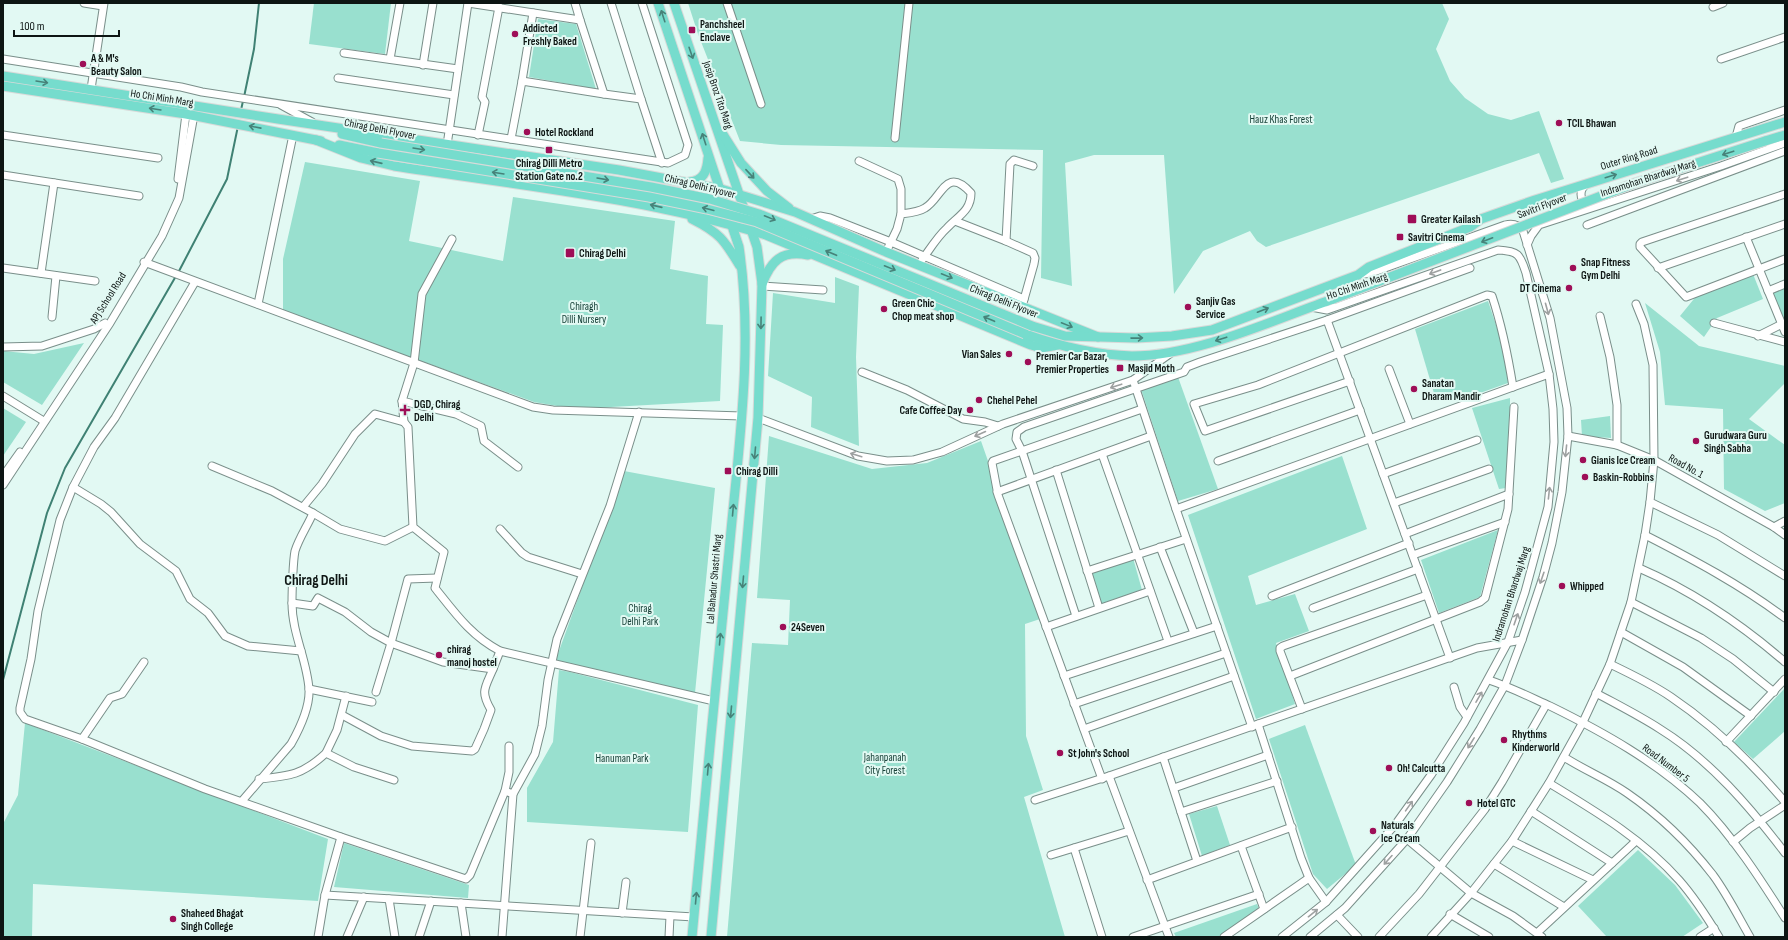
<svg xmlns="http://www.w3.org/2000/svg" width="1788" height="940" font-family="'Sofia Sans Condensed',sans-serif">
  <style>
    .green { fill: #99e0cf }
    .lines { fill: none; stroke-linecap: round; stroke-linejoin: round }
    .stream { stroke: #3f8173; stroke-width: 2 }
    .minor-casing { stroke: #7a8f8a; stroke-width: 9 }
    .major-casing { stroke: #d8dad9; stroke-width: 11 }
    .minor { stroke: #fff; stroke-width: 7 }
    .major { stroke: #76dccd; stroke-width: 9 }
    .major-bridge-casing { stroke: #d8dad9; stroke-width: 11; stroke-linecap: butt }
    .major-bridge { stroke: #76dccd; stroke-width: 9 }
    .oneway { stroke: #478279 }
    .oneway2 { stroke: #9ea1a1 }
    .poi-dot { fill: #9e0e57; stroke: #e2f9f3; stroke-width: 1.5 }
    .labels { text-anchor: middle; dominant-baseline: central; stroke-width: 4; stroke-linejoin: round; paint-order: stroke }
    .poi-label { font-size: 11px; font-weight: bold; fill: #0d1513; stroke: #e2f9f3; text-anchor: start }
    .street-label { font-size: 11px; fill: #0d1513; stroke: #e2f9f3 }
    .park-label { font-size: 11px; fill: #174138; stroke: #e2f9f3 }
    .district-label { font-size: 15px; font-weight: bold; fill: #0d1513; stroke: #e2f9f3 }
  </style>
  <rect width="100%" height="100%" fill="#e2f9f3"/>
  <g class="green">
    <polygon points="314,3 391,3 385,54 309,44"/>
    <polygon points="688,3 1442,3 1449,19 1436,49 1450,81 1465,98 1488,114 1511,120 1539,111 1564,179 1551,183 1539,153 1266,247 1257,241 1250,231 1203,251 1174,294 1164,155 1094,155 1065,163 1072,286 1041,278 1043,150 781,145 740,141 698,34"/>
    <polygon points="538,19 576,24 596,89 529,77"/>
    <polygon points="305,162 420,181 409,241 503,261 513,197 675,221 670,269 708,276 706,324 723,325 720,401 575,409 534,402 283,311 283,259"/>
    <polygon points="1753,274 1763,299 1717,318 1704,337 1680,316 1698,294"/>
    <polygon points="835,277 859,286 856,357 859,446 811,427 812,397 768,376 773,293 835,303"/>
    <polygon points="1785,288 1785,322 1772,293"/>
    <polygon points="1488,301 1504,349 1508,383 1466,398 1436,400 1415,329"/>
    <polygon points="1645,303 1699,346 1785,366 1785,383 1749,419 1785,445 1785,503 1765,511 1724,489 1723,409 1665,405 1660,352"/>
    <polygon points="84,343 42,405 3,382 3,351 34,354"/>
    <polygon points="1178,377 1218,489 1178,501 1141,389"/>
    <polygon points="1510,398 1510,445 1506,488 1499,489 1472,408"/>
    <polygon points="3,408 26,422 3,456"/>
    <polygon points="1610,416 1611,438 1582,436 1581,420"/>
    <polygon points="769,436 872,469 927,463 981,441 1043,618 1025,624 1026,736 1043,790 1024,797 1065,937 727,937 752,643 788,645 790,600 757,598"/>
    <polygon points="1342,456 1367,529 1248,576 1256,605 1295,594 1309,631 1276,643 1295,704 1256,719 1188,515"/>
    <polygon points="624,471 715,488 695,693 620,675 555,662"/>
    <polygon points="1498,530 1480,597 1439,613 1421,560"/>
    <polygon points="1133,558 1142,590 1100,604 1091,573"/>
    <polygon points="559,670 570,672 698,705 688,832 527,822 527,788 553,742"/>
    <polygon points="1785,688 1785,731 1753,759 1734,742"/>
    <polygon points="25,723 328,839 318,901 33,884 32,937 3,937 3,824 18,795"/>
    <polygon points="1305,725 1356,865 1327,889 1313,874 1269,739"/>
    <polygon points="1217,806 1230,845 1202,856 1189,814"/>
    <polygon points="344,843 469,885 468,898 334,887"/>
    <polygon points="1638,850 1675,885 1703,923 1682,937 1607,937 1578,906"/>
    <polygon points="1257,904 1259,909 1218,937 1176,937 1174,933"/>
  </g>
  <g class="lines">
    <g class="stream">
      <polyline points="244,97 254,49 259,3"/>
      <polyline points="241,110 243,101"/>
      <polyline points="178,273 227,179 238,126"/>
      <polyline points="3,680 47,513 65,468 176,276"/>
      <polyline points="3,759 3,761"/>
    </g>
    <g class="minor-casing">
      <g id="minor">
        <polyline points="84,3 103,6"/>
        <polyline points="468,3 580,20 575,3"/>
        <polyline points="611,3 641,99"/>
        <polyline points="727,3 761,104"/>
        <polyline points="1713,7 1723,3"/>
        <polyline points="344,53 458,69"/>
        <polyline points="3,59 181,87 202,92 668,163 685,155 688,145 642,3"/>
        <polyline points="390,59 400,3"/>
        <polyline points="1721,59 1785,37"/>
        <polyline points="423,65 433,3"/>
        <polyline points="338,78 454,95"/>
        <polyline points="522,81 533,13"/>
        <polyline points="91,89 104,3"/>
        <polyline points="604,94 641,99 662,163"/>
        <polyline points="281,105 312,122"/>
        <polyline points="3,135 158,158"/>
        <polyline points="478,135 485,102 482,97 499,7"/>
        <polyline points="1736,137 1739,126 1785,110"/>
        <polyline points="895,138 909,3"/>
        <polyline points="511,139 522,81 604,94 580,20"/>
        <polyline points="447,145 468,3"/>
        <polyline points="859,161 898,179 901,189 901,214"/>
        <polyline points="3,175 139,196"/>
        <polyline points="178,179 186,114"/>
        <polyline points="1785,194 1642,242 1640,244 1640,247 1686,297 1785,259"/>
        <path d="M1587 205C1579 199 1579 189 1587 184"/>
        <polyline points="811,219 820,216 830,218 891,242 1024,299"/>
        <polyline points="955,221 1006,241 1033,253 1035,258 1034,264 1023,303"/>
        <polyline points="1587,225 1785,151"/>
        <polyline points="1746,237 1785,332"/>
        <path d="M452 239 422 294 414 363 402 401 404 422 408 427 413 527 444 552 435 588C455 613 471 636 500 651L714 701"/>
        <polyline points="1006,241 1010,164 1014,160 1033,166"/>
        <polyline points="1527,245 1531,236 1539,225 1721,166 1785,143"/>
        <path d="M886 252 897 229 901 214C909 213 919 212 925 208 942 198 946 165 971 193 971 211 958 216 947 228 937 237 930 249 922 260"/>
        <polyline points="144,262 533,407 553,410 742,416"/>
        <polyline points="3,268 95,281"/>
        <polyline points="1658,268 1785,224"/>
        <polyline points="41,273 54,183"/>
        <polyline points="195,282 115,418 94,447 73,487 60,520 38,611 31,659 20,708 20,712 25,719 82,739 205,789 341,837 466,879 470,875 505,791 513,794"/>
        <polyline points="762,286 823,290"/>
        <polyline points="1768,291 1785,284"/>
        <polyline points="258,304 293,135"/>
        <polyline points="1636,304 1644,324 1653,365 1654,460 1650,502 1718,535 1785,576"/>
        <polyline points="1600,316 1610,357 1617,405 1617,445"/>
        <polyline points="52,317 56,276"/>
        <polyline points="1327,320 1450,658"/>
        <polyline points="1714,323 1785,342"/>
        <polyline points="1758,336 1782,324"/>
        <polyline points="3,347 42,346 94,329 105,323"/>
        <polyline points="1389,369 1410,424"/>
        <polyline points="862,372 907,390 963,419 985,422 998,426"/>
        <polyline points="1133,380 1176,509 1549,374"/>
        <path d="M1350 381 1205 431 1194 404 1258 385 1487 295 1492 296C1502 326 1508 356 1513 387"/>
        <polyline points="3,396 42,420"/>
        <polyline points="402,401 456,414 481,426 484,441 518,467"/>
        <polyline points="758,418 858,456 887,461 913,460 942,452 1003,424 1133,380 1171,353"/>
        <polyline points="1568,436 1617,445 1654,460 1774,527 1785,535"/>
        <polyline points="1102,454 1168,641"/>
        <polyline points="1218,461 1360,410"/>
        <polyline points="212,466 272,491 313,513"/>
        <polyline points="1056,470 1099,608"/>
        <polyline points="1383,474 1477,440"/>
        <polyline points="3,476 20,452"/>
        <polyline points="3,485 110,323 162,236 179,198 194,115"/>
        <polyline points="73,487 101,504 111,512 140,544 176,571 190,599 208,613 225,636 248,646 301,651"/>
        <polyline points="997,492 1151,436"/>
        <polyline points="1394,503 1489,469"/>
        <polyline points="303,507 322,484 355,434 375,414 404,422"/>
        <polyline points="1176,509 1252,727"/>
        <polyline points="1774,527 1785,521"/>
        <polyline points="500,529 522,553 528,557 582,574"/>
        <polyline points="1405,534 1509,494"/>
        <path d="M1645 535C1694 560 1741 585 1785 618"/>
        <polyline points="1160,547 1194,633"/>
        <polyline points="1413,555 1505,522"/>
        <path d="M1639 568C1692 591 1741 624 1785 662"/>
        <polyline points="1087,571 1186,539"/>
        <polyline points="1272,596 1409,543"/>
        <polyline points="1631,602 1701,638 1733,659 1774,692"/>
        <polyline points="292,603 313,606 318,598 345,612 371,632 391,643 443,662 493,669 500,651"/>
        <polyline points="1313,608 1418,569"/>
        <polyline points="1076,616 1022,451 1016,439 1017,432 1024,427 1184,372 1187,367 1200,362 1327,320 1470,268"/>
        <polyline points="1046,627 1150,591"/>
        <polyline points="1621,632 1683,667 1751,716"/>
        <path d="M1610 664C1631 674 1652 684 1671 697 1714 726 1752 763 1785 802"/>
        <polyline points="1064,676 1217,626"/>
        <polyline points="1290,676 1480,602 1485,598 1508,509 1514,407"/>
        <path d="M1489 680C1510 687 1530 697 1550 706 1603 732 1657 762 1700 803 1732 835 1761 880 1785 918"/>
        <polyline points="1454,687 1460,707 1467,717"/>
        <polyline points="309,689 372,702"/>
        <polyline points="376,692 391,643 408,579 437,578"/>
        <path d="M1596 693C1618 705 1640 716 1660 729 1710 760 1750 807 1785 853"/>
        <polyline points="1074,704 1226,653"/>
        <polyline points="1302,709 1280,651 1280,648 1283,646 1427,595"/>
        <path d="M342 715 381 736 412 746 472 751 475 749 484 729 491 710C480 691 485 688 493 669"/>
        <polyline points="1258,724 1301,858 1309,878 1326,902"/>
        <polyline points="1084,729 1234,676"/>
        <polyline points="82,739 110,698 122,694 144,662"/>
        <polyline points="1726,742 1785,679"/>
        <polyline points="326,753 337,730 346,696"/>
        <polyline points="1163,757 1197,861"/>
        <path d="M1564 757C1584 770 1607 779 1627 793 1659 815 1689 844 1713 875 1727 894 1738 916 1750 937"/>
        <polyline points="1109,776 1169,937"/>
        <path d="M259 779C291 776 302 775 326 753L354 767 394 780"/>
        <polyline points="1102,779 998,495 992,463 993,461 1142,409"/>
        <path d="M1549 783C1595 811 1643 839 1679 880 1694 897 1707 917 1719 937"/>
        <polyline points="1174,788 1268,755"/>
        <polyline points="505,791 509,772 509,746"/>
        <polyline points="1035,800 1109,776 1477,648 1522,640"/>
        <path d="M242 801 291 744C300 728 310 707 309 689 307 660 292 633 292 603 292 592 293 561 295 551 299 538 308 525 313 513L340 529 385 541 413 527"/>
        <polyline points="1531,811 1612,863"/>
        <polyline points="1181,812 1277,781"/>
        <polyline points="1407,839 1471,893 1513,916 1542,937"/>
        <polyline points="1512,841 1593,880"/>
        <polyline points="1733,842 1750,828 1785,805"/>
        <polyline points="1241,846 1264,909"/>
        <polyline points="1074,848 1102,937"/>
        <polyline points="1051,855 1129,831"/>
        <polyline points="1494,864 1564,907"/>
        <polyline points="1147,880 1292,827"/>
        <polyline points="325,895 694,917"/>
        <polyline points="389,899 395,937"/>
        <polyline points="461,903 466,937"/>
        <polyline points="622,913 626,882"/>
        <polyline points="1450,914 1489,937"/>
        <polyline points="1337,915 1358,937"/>
        <polyline points="1538,932 1636,841"/>
        <polyline points="318,937 325,895 341,837"/>
        <polyline points="347,937 364,897"/>
        <polyline points="419,937 431,901"/>
        <polyline points="502,937 513,794 535,754 542,726 548,680 557,639 610,506 639,412"/>
        <polyline points="580,937 591,843"/>
        <polyline points="669,937 670,916"/>
        <polyline points="1133,937 1259,894"/>
        <polyline points="1224,937 1309,878"/>
        <path d="M1282 937 1326 902 1395 825 1431 775 1464 723 1508 642 1525 592 1548 507 1554 442 1553 409 1549 374 1526 273C1520 254 1518 251 1498 250L1327 310 1311 307"/>
        <path d="M1310 937 1345 908 1407 839 1447 782 1480 729 1505 685 1522 640 1543 577 1552 543 1562 492 1568 436 1567 408 1550 318 1523 231C1519 225 1513 223 1505 225L1371 273 1358 275"/>
        <polyline points="1379,937 1419,894 1485,809 1502,782 1546,705"/>
        <polyline points="1431,937 1471,893 1512,841 1549,783 1583,722 1610,664 1631,602 1645,535 1650,502"/>
        <polyline points="1700,937 1714,928"/>
      </g>
    </g>
    <g class="major-casing">
      <g id="major">
        <path d="M658 3 739 247C754 348 738 451 729 552 716 680 704 809 692 937"/>
        <polyline points="674,3 757,247 762,284 758,418 711,937"/>
        <polyline points="3,76 278,119 619,170 721,189 795,212 886,252 1098,337"/>
        <polyline points="3,86 186,114 321,141"/>
        <polyline points="722,133 741,163 767,191 789,208"/>
        <polyline points="342,134 381,143"/>
        <path d="M316 140 361 158 394 166C518 185 645 198 766 235L1031 345 1041 348 1058 345"/>
        <polyline points="1765,141 1785,135"/>
        <polyline points="339,145 378,153"/>
        <path d="M689 182C703 181 707 172 708 158"/>
        <path d="M692 219C720 233 724 240 740 266"/>
        <path d="M762 284C771 261 781 250 808 255"/>
        <polyline points="1032,326 1065,336 1136,338 1172,336 1212,330 1358,275 1369,267 1470,227 1481,219 1535,200 1785,122"/>
        <path d="M1025 334C1059 346 1096 355 1132 356 1197 356 1273 320 1333 299"/>
      </g>
    </g>
    <use href="#minor" class="minor"/>
    <use href="#major" class="major"/>
    <g class="major-bridge-casing">
      <g id="major-bridge">
        <polyline points="381,143 651,187 710,199 759,214 1032,326"/>
        <polyline points="378,153 649,197 707,209 757,222 1025,334"/>
        <polyline points="1333,299 1635,183 1765,141"/>
      </g>
    </g>
    <use href="#major-bridge" class="major-bridge"/>
  </g>
  <defs><path id="oneway-shaft" d="M-6 0H5M1.5-3L5.5 0L1.5 3" fill="none" stroke-width="1.6" stroke-linecap="round" stroke-linejoin="round"/></defs>
  <g class="oneway">
    <use href="#oneway-shaft" transform="translate(663 16) rotate(-108)"/>
    <use href="#oneway-shaft" transform="translate(691 53) rotate(71)"/>
    <use href="#oneway-shaft" transform="translate(42 82) rotate(9)"/>
    <use href="#oneway-shaft" transform="translate(155 109) rotate(-171)"/>
    <use href="#oneway-shaft" transform="translate(255 127) rotate(-169)"/>
    <use href="#oneway-shaft" transform="translate(704 139) rotate(-108)"/>
    <use href="#oneway-shaft" transform="translate(419 149) rotate(9)"/>
    <use href="#oneway-shaft" transform="translate(1728 153) rotate(162)"/>
    <use href="#oneway-shaft" transform="translate(376 162) rotate(-167)"/>
    <use href="#oneway-shaft" transform="translate(498 173) rotate(-171)"/>
    <use href="#oneway-shaft" transform="translate(750 174) rotate(47)"/>
    <use href="#oneway-shaft" transform="translate(1611 176) rotate(-17)"/>
    <use href="#oneway-shaft" transform="translate(603 179) rotate(10)"/>
    <use href="#oneway-shaft" transform="translate(656 206) rotate(-167)"/>
    <use href="#oneway-shaft" transform="translate(708 209) rotate(-166)"/>
    <use href="#oneway-shaft" transform="translate(770 218) rotate(22)"/>
    <use href="#oneway-shaft" transform="translate(1487 240) rotate(159)"/>
    <use href="#oneway-shaft" transform="translate(831 253) rotate(-157)"/>
    <use href="#oneway-shaft" transform="translate(890 268) rotate(22)"/>
    <use href="#oneway-shaft" transform="translate(947 276) rotate(22)"/>
    <use href="#oneway-shaft" transform="translate(1263 310) rotate(-21)"/>
    <use href="#oneway-shaft" transform="translate(989 319) rotate(-157)"/>
    <use href="#oneway-shaft" transform="translate(761 323) rotate(91)"/>
    <use href="#oneway-shaft" transform="translate(1067 325) rotate(22)"/>
    <use href="#oneway-shaft" transform="translate(1137 338) rotate(-1)"/>
    <use href="#oneway-shaft" transform="translate(1221 339) rotate(162)"/>
    <use href="#oneway-shaft" transform="translate(755 453) rotate(95)"/>
    <use href="#oneway-shaft" transform="translate(733 510) rotate(-85)"/>
    <use href="#oneway-shaft" transform="translate(743 582) rotate(95)"/>
    <use href="#oneway-shaft" transform="translate(720 639) rotate(-85)"/>
    <use href="#oneway-shaft" transform="translate(731 712) rotate(95)"/>
    <use href="#oneway-shaft" transform="translate(708 769) rotate(-85)"/>
    <use href="#oneway-shaft" transform="translate(696 898) rotate(-85)"/>
  </g>
  <g class="oneway2">
    <use href="#oneway-shaft" transform="translate(1682 179) rotate(162)"/>
    <use href="#oneway-shaft" transform="translate(1435 272) rotate(160)"/>
    <use href="#oneway-shaft" transform="translate(1547 309) rotate(75)"/>
    <use href="#oneway-shaft" transform="translate(1116 386) rotate(162)"/>
    <use href="#oneway-shaft" transform="translate(980 434) rotate(156)"/>
    <use href="#oneway-shaft" transform="translate(1566 451) rotate(96)"/>
    <use href="#oneway-shaft" transform="translate(856 455) rotate(-163)"/>
    <use href="#oneway-shaft" transform="translate(1549 493) rotate(-84)"/>
    <use href="#oneway-shaft" transform="translate(1542 578) rotate(109)"/>
    <use href="#oneway-shaft" transform="translate(1516 619) rotate(-71)"/>
    <use href="#oneway-shaft" transform="translate(1479 697) rotate(-60)"/>
    <use href="#oneway-shaft" transform="translate(1471 743) rotate(122)"/>
    <use href="#oneway-shaft" transform="translate(1409 806) rotate(-55)"/>
    <use href="#oneway-shaft" transform="translate(1388 860) rotate(132)"/>
    <use href="#oneway-shaft" transform="translate(1313 913) rotate(-39)"/>
  </g>
  <g class="poi-dot">
    <rect x="688" y="26" width="8" height="8" rx="2"/>
    <circle cx="515" cy="34" r="4"/>
    <circle cx="83" cy="64" r="4"/>
    <circle cx="1559" cy="123" r="4"/>
    <circle cx="527" cy="132" r="4"/>
    <rect x="545" y="146" width="8" height="8" rx="2"/>
    <rect x="1407" y="214" width="10" height="10" rx="2"/>
    <rect x="1396" y="233" width="8" height="8" rx="2"/>
    <rect x="565" y="248" width="10" height="10" rx="2"/>
    <circle cx="1573" cy="268" r="4"/>
    <circle cx="1569" cy="288" r="4"/>
    <circle cx="1188" cy="307" r="4"/>
    <circle cx="884" cy="309" r="4"/>
    <circle cx="1009" cy="354" r="4"/>
    <circle cx="1028" cy="362" r="4"/>
    <rect x="1116" y="364" width="8" height="8" rx="2"/>
    <circle cx="1414" cy="389" r="4"/>
    <circle cx="979" cy="400" r="4"/>
    <path d="M403 404h4v4h4v4h-4v4h-4v-4h-4v-4h4z"/>
    <circle cx="970" cy="410" r="4"/>
    <circle cx="1696" cy="441" r="4"/>
    <circle cx="1583" cy="460" r="4"/>
    <rect x="724" y="467" width="8" height="8" rx="2"/>
    <circle cx="1585" cy="477" r="4"/>
    <circle cx="1562" cy="586" r="4"/>
    <circle cx="783" cy="627" r="4"/>
    <circle cx="439" cy="655" r="4"/>
    <circle cx="1504" cy="740" r="4"/>
    <circle cx="1060" cy="753" r="4"/>
    <circle cx="1389" cy="768" r="4"/>
    <circle cx="1469" cy="803" r="4"/>
    <circle cx="1373" cy="831" r="4"/>
    <circle cx="173" cy="919" r="4"/>
  </g>
  <g class="labels">
    <g class="poi-label">
      <text x="700" y="24">Panchsheel<tspan x="700" dy="13">Enclave</tspan></text>
      <text x="523" y="28">Addicted<tspan x="523" dy="13">Freshly Baked</tspan></text>
      <text x="91" y="58">A &amp; M's<tspan x="91" dy="13">Beauty Salon</tspan></text>
      <text x="1567" y="123">TCIL Bhawan</text>
      <text x="535" y="132">Hotel Rockland</text>
      <text x="549" y="163" text-anchor="middle">Chirag Dilli Metro<tspan x="549" dy="13">Station Gate no.2</tspan></text>
      <text x="1421" y="219">Greater Kailash</text>
      <text x="1408" y="237">Savitri Cinema</text>
      <text x="579" y="253">Chirag Delhi</text>
      <text x="1581" y="262">Snap Fitness<tspan x="1581" dy="13">Gym Delhi</tspan></text>
      <text x="1561" y="288" text-anchor="end">DT Cinema</text>
      <text x="1196" y="301">Sanjiv Gas<tspan x="1196" dy="13">Service</tspan></text>
      <text x="892" y="303">Green Chic<tspan x="892" dy="13">Chop meat shop</tspan></text>
      <text x="1001" y="354" text-anchor="end">Vian Sales</text>
      <text x="1036" y="356">Premier Car Bazar,<tspan x="1036" dy="13">Premier Properties</tspan></text>
      <text x="1128" y="368">Masjid Moth</text>
      <text x="1422" y="383">Sanatan<tspan x="1422" dy="13">Dharam Mandir</tspan></text>
      <text x="987" y="400">Chehel Pehel</text>
      <text x="414" y="404">DGD, Chirag<tspan x="414" dy="13">Delhi</tspan></text>
      <text x="962" y="410" text-anchor="end">Cafe Coffee Day</text>
      <text x="1704" y="435">Gurudwara Guru<tspan x="1704" dy="13">Singh Sabha</tspan></text>
      <text x="1591" y="460">Gianis Ice Cream</text>
      <text x="736" y="471">Chirag Dilli</text>
      <text x="1593" y="477">Baskin-Robbins</text>
      <text x="1570" y="586">Whipped</text>
      <text x="791" y="627">24Seven</text>
      <text x="447" y="649">chirag<tspan x="447" dy="13">manoj hostel</tspan></text>
      <text x="1512" y="734">Rhythms<tspan x="1512" dy="13">Kinderworld</tspan></text>
      <text x="1068" y="753">St John's School</text>
      <text x="1397" y="768">Oh! Calcutta</text>
      <text x="1477" y="803">Hotel GTC</text>
      <text x="1381" y="825">Naturals<tspan x="1381" dy="13">Ice Cream</tspan></text>
      <text x="181" y="913">Shaheed Bhagat<tspan x="181" dy="13">Singh College</tspan></text>
    </g>
    <g class="street-label">
      <text transform="translate(718 95) rotate(71)">Josip Broz Tito Marg</text>
      <text transform="translate(162 98) rotate(9)">Ho Chi Minh Marg</text>
      <text transform="translate(380 129) rotate(11)">Chirag Delhi Flyover</text>
      <text transform="translate(1629 158) rotate(-17)">Outer Ring Road</text>
      <text transform="translate(1648 178) rotate(-18)">Indramohan Bhardwaj Marg</text>
      <text transform="translate(700 186) rotate(14)">Chirag Delhi Flyover</text>
      <text transform="translate(1542 206) rotate(-21)">Savitri Flyover</text>
      <text transform="translate(1357 286) rotate(-19)">Ho Chi Minh Marg</text>
      <text transform="translate(108 298) rotate(-58)">APJ School Road</text>
      <text transform="translate(1004 301) rotate(22)">Chirag Delhi Flyover</text>
      <text transform="translate(1686 466) rotate(29)">Road No. 1</text>
      <text transform="translate(714 579) rotate(-85)">Lal Bahadur Shastri Marg</text>
      <text transform="translate(1511 594) rotate(-72)">Indramohan Bhardwaj Marg</text>
      <text transform="translate(1666 763) rotate(37)">Road Number 5</text>
    </g>
    <g class="park-label">
      <text x="1281" y="119">Hauz Khas Forest</text>
      <text x="584" y="306">Chiragh<tspan x="584" dy="13">Dilli Nursery</tspan></text>
      <text x="640" y="608">Chirag<tspan x="640" dy="13">Delhi Park</tspan></text>
      <text x="885" y="757">Jahanpanah<tspan x="885" dy="13">City Forest</tspan></text>
      <text x="622" y="758">Hanuman Park</text>
    </g>
    <g class="district-label">
      <text x="316" y="580">Chirag Delhi</text>
    </g>
  </g>
  <rect width="1788" height="940" fill="none" stroke="#0d1513" stroke-width="8"/>
  <path d="M14 30v6h105v-6" fill="none" stroke="#0d1513" stroke-width="2"/>
  <text x="20" y="30" font-size="12" fill="#0d1513" stroke="#e2f9f3" stroke-width="3" paint-order="stroke">100 m</text>
</svg>
